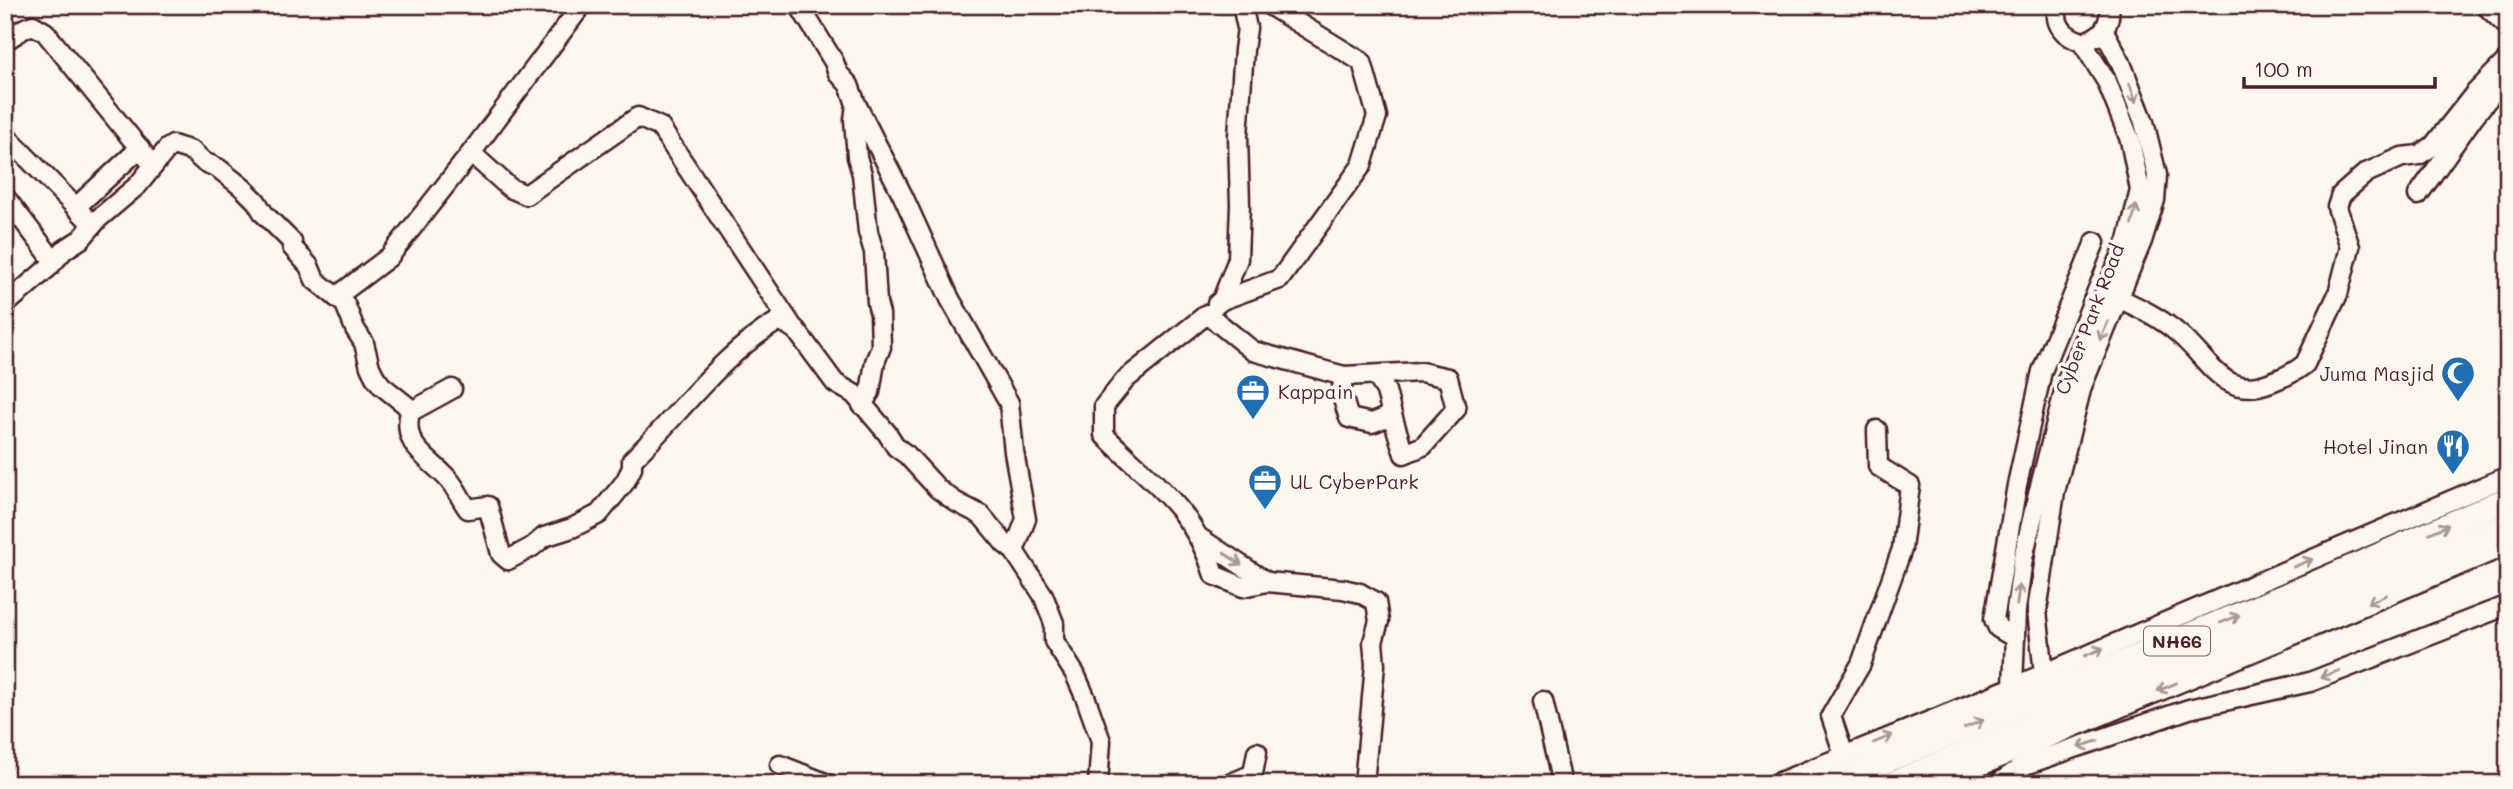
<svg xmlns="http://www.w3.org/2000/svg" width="2513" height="789" font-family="Mali,sans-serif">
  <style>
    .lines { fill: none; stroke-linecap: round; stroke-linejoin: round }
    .minor-casing { stroke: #4a1f2b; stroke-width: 23 }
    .highway-casing { stroke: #4a1f2b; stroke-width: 30 }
    .minor { stroke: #fbf7ec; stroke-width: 18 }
    .highway { stroke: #fbf7ec; stroke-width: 24 }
    .oneway { stroke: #ab9695 }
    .labels { text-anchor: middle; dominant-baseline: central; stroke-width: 7; stroke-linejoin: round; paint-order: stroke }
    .shield { fill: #fbf7ec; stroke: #7f6065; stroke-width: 2 }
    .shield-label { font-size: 18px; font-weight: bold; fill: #4a1f2b }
    .street-label { font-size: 19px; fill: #4a1f2b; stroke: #fbf7ec }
    .poi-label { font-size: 19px; fill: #4a1f2b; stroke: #fbf7ec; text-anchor: end }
  </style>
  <rect width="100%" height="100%" fill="#fbf7ec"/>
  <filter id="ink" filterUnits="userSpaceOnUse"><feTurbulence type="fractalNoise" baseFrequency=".0143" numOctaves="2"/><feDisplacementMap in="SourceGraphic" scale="14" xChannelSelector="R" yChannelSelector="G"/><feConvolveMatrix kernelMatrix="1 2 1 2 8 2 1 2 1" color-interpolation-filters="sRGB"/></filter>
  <g filter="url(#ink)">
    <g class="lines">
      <g class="minor-casing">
        <g id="minor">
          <polyline points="799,5 834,62 838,73 849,85 856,104 854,120 857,157 862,174 868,232 874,252 877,303 880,314 881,347 875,362 870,392 862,405"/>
          <path d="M2058 5C2053 25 2064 36 2082 42 2101 38 2112 25 2109 5"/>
          <polyline points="2485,5 2508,27"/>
          <polyline points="5,41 25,28 33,25 45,32 153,165"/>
          <polyline points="856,104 903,196 950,299 1009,403 1014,452 1026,519 1014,551"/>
          <polyline points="5,135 93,225"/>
          <polyline points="471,153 510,188 526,195 638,117 660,127 792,326"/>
          <polyline points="2418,195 2474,116 2491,95 2508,83"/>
          <polyline points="5,197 54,261"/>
          <polyline points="76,207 140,148"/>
          <polyline points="336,297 389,257 471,153 582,5"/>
          <path d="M2118 298C2140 308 2161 318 2179 334 2210 360 2224 401 2271 382 2284 377 2294 373 2305 364L2338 294 2350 247 2337 207 2341 195 2366 173 2402 157 2419 155 2433 146 2475 93 2508 59"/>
          <polyline points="1222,300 1280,279 1362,165 1377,116 1362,62 1269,5"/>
          <polyline points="1217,304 1222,300 1238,259 1240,205 1238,136 1244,50 1247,28 1242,5"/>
          <path d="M5 305 48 268 64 250 81 239 98 219 138 185 168 148 173 145 192 151 204 162 218 168 243 188 256 201 264 214 292 242V247L309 266 315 280 345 304 355 329 364 343 370 367 375 377 382 386 406 405 410 412C401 447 430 458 449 480 457 489 461 500 468 509L488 506 501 554 508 560 532 547 544 537 572 528 599 514 625 482 632 468V460C680 414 721 354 780 320L796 330 835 383 854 394 887 433 896 447 907 455 938 489 956 502 981 515 1005 544 1014 551 1043 595 1054 623V641L1075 674 1086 699 1101 741 1098 784"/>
          <polyline points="1344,376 1341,393 1349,418 1372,423 1392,415 1386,391 1376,375"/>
          <polyline points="410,412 452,389"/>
          <polyline points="1200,538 1267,582"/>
          <polyline points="2015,638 1998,628 1994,619 2017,485 2042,371 2095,242"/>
          <polyline points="2044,673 2037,611 2055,492 2082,386 2142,241 2155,200 2157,175 2144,122 2121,63 2104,31"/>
          <polyline points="2013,687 2016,610 2023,558 2039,490 2067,380 2128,240 2140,190 2130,140 2107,82 2082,42"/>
          <polyline points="1543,701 1562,784"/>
          <polyline points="1844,755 1831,716 1861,664 1902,549 1910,486 1878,466 1877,430"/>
          <polyline points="780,765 828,784"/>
          <polyline points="1229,784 1253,774 1257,752"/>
          <path d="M1364 784 1375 665 1373 642 1379 621 1376 602 1360 593 1343 589 1267 582 1243 587 1214 575C1194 508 1151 482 1104 435V406L1126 379 1207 314 1253 351 1344 376 1421 372 1448 378 1456 409 1423 446 1404 454 1392 415"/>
          <polyline points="1775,784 2013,687 2508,476"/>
          <polyline points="1938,784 2508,545"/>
          <polyline points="1997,784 2025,765 2189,709 2310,682 2508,605"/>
        </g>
      </g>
      <g class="highway-casing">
        <g id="highway">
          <polyline points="1829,784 2316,583 2508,499"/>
          <polyline points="1892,784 2508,525"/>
        </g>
      </g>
      <use href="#minor" class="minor"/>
      <use href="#highway" class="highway"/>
    </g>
    <defs><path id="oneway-shaft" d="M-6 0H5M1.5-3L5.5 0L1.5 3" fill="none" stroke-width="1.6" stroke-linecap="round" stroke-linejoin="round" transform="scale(1.75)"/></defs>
    <g class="oneway">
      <use href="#oneway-shaft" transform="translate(2133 93) rotate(69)"/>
      <use href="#oneway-shaft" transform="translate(2134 215) rotate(-76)"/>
      <use href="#oneway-shaft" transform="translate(2104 331) rotate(113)"/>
      <use href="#oneway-shaft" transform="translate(2439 529) rotate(-24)"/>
      <use href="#oneway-shaft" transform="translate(1233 559) rotate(33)"/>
      <use href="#oneway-shaft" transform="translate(2303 563) rotate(-23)"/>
      <use href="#oneway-shaft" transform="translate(2018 595) rotate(-83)"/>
      <use href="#oneway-shaft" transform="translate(2377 599) rotate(157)"/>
      <use href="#oneway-shaft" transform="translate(2230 619) rotate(-22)"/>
      <use href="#oneway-shaft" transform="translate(2094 652) rotate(-23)"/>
      <use href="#oneway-shaft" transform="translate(2330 674) rotate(159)"/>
      <use href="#oneway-shaft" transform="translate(2167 687) rotate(157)"/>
      <use href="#oneway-shaft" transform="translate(1974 724) rotate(-22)"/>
      <use href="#oneway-shaft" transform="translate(1883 739) rotate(-22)"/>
      <use href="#oneway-shaft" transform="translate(2088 744) rotate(161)"/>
    </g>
  </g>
  <defs>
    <g id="mosque-pin" transform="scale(1.75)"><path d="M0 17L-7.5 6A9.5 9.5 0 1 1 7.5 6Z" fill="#1f6fb2" stroke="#fbf7ec"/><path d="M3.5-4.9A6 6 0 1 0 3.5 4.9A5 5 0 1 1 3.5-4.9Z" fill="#fff"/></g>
    <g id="office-pin" transform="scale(1.75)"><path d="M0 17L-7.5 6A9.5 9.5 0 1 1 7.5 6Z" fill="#1f6fb2" stroke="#fbf7ec"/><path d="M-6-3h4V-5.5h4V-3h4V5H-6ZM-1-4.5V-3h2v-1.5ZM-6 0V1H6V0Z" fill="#fff"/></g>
    <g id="restaurant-pin" transform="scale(1.75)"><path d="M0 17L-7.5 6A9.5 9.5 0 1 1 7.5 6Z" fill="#1f6fb2" stroke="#fbf7ec"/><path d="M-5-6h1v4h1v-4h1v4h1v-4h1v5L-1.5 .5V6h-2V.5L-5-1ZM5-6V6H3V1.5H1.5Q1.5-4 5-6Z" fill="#fff"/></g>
  </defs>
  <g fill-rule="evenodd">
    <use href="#mosque-pin" x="2458" y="373"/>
    <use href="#office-pin" x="1253" y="391"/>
    <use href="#restaurant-pin" x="2453" y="446"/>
    <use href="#office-pin" x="1265" y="481"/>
  </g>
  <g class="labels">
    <rect class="shield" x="2144" y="626.5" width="66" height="29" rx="5"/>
    <g class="shield-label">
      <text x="2177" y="641">NH66</text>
    </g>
    <g class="street-label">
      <text transform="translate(2089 319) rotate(-69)">Cyber Park Road</text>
    </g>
    <g class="poi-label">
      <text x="2434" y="373">Juma Masjid</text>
      <text x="1278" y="391" text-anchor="start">Kappain</text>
      <text x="2428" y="446">Hotel Jinan</text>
      <text x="1290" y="481" text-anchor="start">UL CyberPark</text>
    </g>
  </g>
  <rect width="2513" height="789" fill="none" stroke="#fbf7ec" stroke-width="28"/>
  <rect x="14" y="14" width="2485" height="761" fill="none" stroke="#4a1f2b" stroke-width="2.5" filter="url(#ink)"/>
  <path d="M2244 77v10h191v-10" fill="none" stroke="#4a1f2b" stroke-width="3.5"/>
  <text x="2254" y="77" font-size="21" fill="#4a1f2b" stroke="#fbf7ec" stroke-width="5" paint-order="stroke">100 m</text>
</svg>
